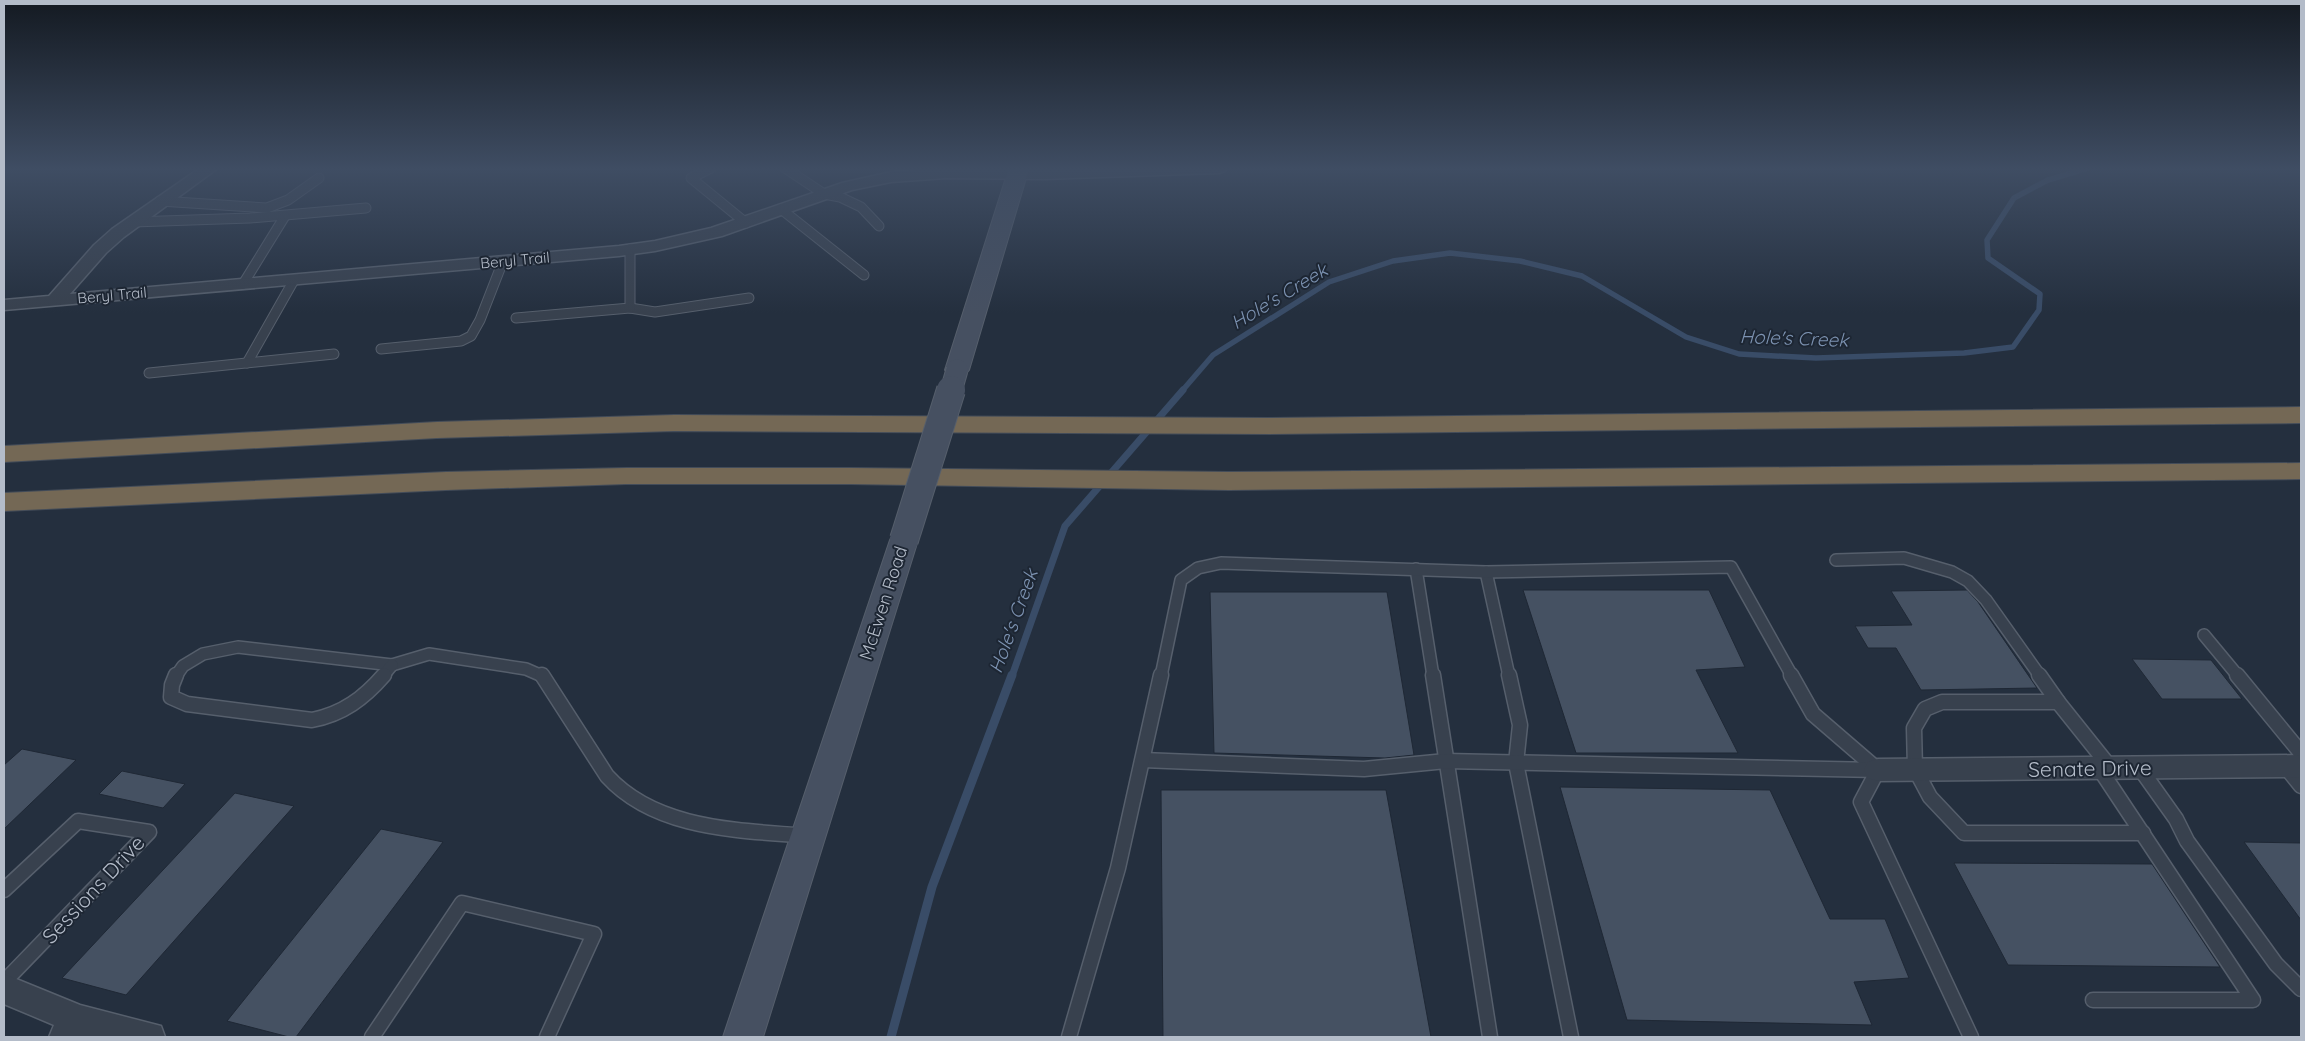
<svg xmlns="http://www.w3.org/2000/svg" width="2305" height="1041" font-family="Quicksand,sans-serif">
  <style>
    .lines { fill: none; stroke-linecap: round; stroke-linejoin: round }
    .stream-far2 { stroke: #394c67; stroke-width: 5.5 }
    .stream-far1 { stroke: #394c67; stroke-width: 7 }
    .stream { stroke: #394c67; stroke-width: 9 }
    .building { fill: #455162; stroke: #1f2835 }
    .lane-far2-casing { stroke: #565f6c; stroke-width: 11 }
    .lane-far1-casing { stroke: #565f6c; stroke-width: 14 }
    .lane-casing { stroke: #565f6c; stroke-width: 17 }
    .street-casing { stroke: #565f6c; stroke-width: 3 }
    .secondary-casing { stroke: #565f6c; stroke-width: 2 }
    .highway-casing { stroke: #434c59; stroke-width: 2 }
    .lane-far2 { stroke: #38414e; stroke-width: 9 }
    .lane-far1 { stroke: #38414e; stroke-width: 11 }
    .lane { stroke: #38414e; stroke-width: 14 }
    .street { fill: #38414e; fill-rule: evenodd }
    .secondary { fill: #465061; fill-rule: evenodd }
    .highway { fill: #746855; fill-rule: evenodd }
    .secondary-bridge-far1-casing { stroke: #565f6c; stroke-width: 23; stroke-linecap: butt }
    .secondary-bridge-casing { stroke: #565f6c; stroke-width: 30; stroke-linecap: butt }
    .secondary-bridge-far1 { stroke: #465061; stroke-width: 21 }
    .secondary-bridge { stroke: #465061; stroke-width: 28 }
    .labels { text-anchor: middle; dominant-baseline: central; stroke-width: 4; stroke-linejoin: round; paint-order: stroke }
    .far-street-label { font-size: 15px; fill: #b4bcc9; stroke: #1d2633 }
    .street-label { font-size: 18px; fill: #b4bcc9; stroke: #1d2633 }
    .water-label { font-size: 19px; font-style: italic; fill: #7c92b1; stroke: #1d2633 }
    .near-street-label { font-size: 21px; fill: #b4bcc9; stroke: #1d2633 }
  </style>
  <rect width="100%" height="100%" fill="#242f3e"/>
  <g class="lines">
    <polyline class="stream-far2" points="1182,391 1213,355 1329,282 1393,261 1450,253 1520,261 1582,276 1686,337 1739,354 1816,358 1964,353 2013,347 2039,310 2040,294 1988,258 1987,240 2014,198 2048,180 2088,168"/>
    <polyline class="stream-far1" points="1012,676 1065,526 1183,390"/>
    <polyline class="stream" points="891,1037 932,887 1012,675"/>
  </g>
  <g class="building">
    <polygon points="1523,590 1709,590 1745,667 1696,670 1738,753 1576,753"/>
    <polygon points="1967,590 1978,602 2037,688 1921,690 1896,648 1868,648 1855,626 1912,625 1891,591"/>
    <polygon points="1210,592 1387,592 1414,755 1385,758 1214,753"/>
    <polygon points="2132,659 2211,660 2242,699 2162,699"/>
    <polygon points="22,749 76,760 4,829 4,765"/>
    <polygon points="122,771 185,784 163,808 99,794"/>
    <polygon points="1560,787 1770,790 1830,919 1885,919 1909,978 1854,982 1872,1025 1627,1020"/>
    <polygon points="1161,790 1386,790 1431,1037 1163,1037"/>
    <polygon points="235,793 294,806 126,995 62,978"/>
    <polygon points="381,829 443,842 296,1037 289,1037 227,1021"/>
    <polygon points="2244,842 2301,843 2301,920"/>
    <polygon points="1954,863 2152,864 2220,967 2008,965"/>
  </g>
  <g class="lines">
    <g class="lane-far2-casing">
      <g id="lane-far2">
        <polyline points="711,168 691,178 746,223"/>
        <polyline points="785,168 824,194 840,197 861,207 879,226"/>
        <polyline points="160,201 267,208 288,200 319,178"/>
        <polyline points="781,209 864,275"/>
        <polyline points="133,222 250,218 366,208"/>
        <polyline points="243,284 285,216"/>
        <polyline points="630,308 655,312 749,298"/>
        <polyline points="516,318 630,308 630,249"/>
        <polyline points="381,349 461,341 471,336 480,320 503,261"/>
        <polyline points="247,363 294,280"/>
        <polyline points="149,373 334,354"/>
      </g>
    </g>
    <g class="lane-far1-casing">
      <g id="lane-far1">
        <polyline points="1836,560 1904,558 1952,572 1968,581 1986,600 2040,676"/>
        <polyline points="1416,569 1433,676"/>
        <polyline points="1486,572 1509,676"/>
        <polyline points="2204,635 2238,676"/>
        <polyline points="392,665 429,654 526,669 542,676"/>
        <polyline points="176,676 183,666 203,654 238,647 392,665"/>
        <polyline points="383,676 392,665"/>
        <polyline points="1161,676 1181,580 1198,568 1221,563 1486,572 1731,567 1792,676"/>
      </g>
    </g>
    <g class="lane-casing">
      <g id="lane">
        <path d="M176 675 172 685 171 697 187 704 312 720C343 714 364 698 384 675"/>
        <path d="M542 675 607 776C656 830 739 830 806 836"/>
        <polyline points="1433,675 1490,1037"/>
        <polyline points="1509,675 1520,725 1516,763 1571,1037"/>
        <polyline points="1791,675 1813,714 1878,770"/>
        <polyline points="2039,675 2058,702"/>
        <polyline points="2237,675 2301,753"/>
        <polyline points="1143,760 1364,769 1446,761 1878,770"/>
        <polyline points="2285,766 2301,786"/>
        <polyline points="2110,767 2058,702 1942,702 1925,709 1914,728 1915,769 1930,797 1964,833 2143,833"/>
        <polyline points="2139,767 2176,819 2187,841 2276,964 2301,989"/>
        <polyline points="1878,770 1861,802 1971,1037"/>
        <polyline points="4,890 78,821 149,832 4,982"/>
        <polyline points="2093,1000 2253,1000 2099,768"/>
        <polyline points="372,1037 462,903 594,934 547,1037"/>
        <polyline points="1069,1037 1118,868 1161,675"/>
      </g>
    </g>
    <g class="street-casing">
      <g id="street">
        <polygon points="200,168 218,168 124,237 106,253 70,294 619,246 655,241 711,228 842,183 891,172 946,168 1227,168 1225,171 1219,173 1044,179 946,178 891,182 852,190 722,236 655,251 619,256 4,310 4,300 49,296 94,245 112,229"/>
        <polygon points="2301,755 2301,777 1878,781 1868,778 1864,770 1868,762 1878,759"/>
        <polygon points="4,974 80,1005 161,1026 165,1037 49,1037 54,1025 4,1004"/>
      </g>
    </g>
    <g class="secondary-casing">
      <g id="secondary">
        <polygon points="1009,168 1029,168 969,370 965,375 957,377 949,375 945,370"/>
        <polygon points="904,530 914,533 918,540 763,1037 723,1037 890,540 894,533"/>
      </g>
    </g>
    <g class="highway-casing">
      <g id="highway">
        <polygon points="2301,407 2301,423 1269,434 674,431 437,438 4,462 4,446 437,422 674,415 1269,418"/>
        <polygon points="2301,463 2301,479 1229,490 850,484 626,484 446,490 4,511 4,493 446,472 626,468 850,468 1229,472"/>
      </g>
    </g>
    <use href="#lane-far2" class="lane-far2"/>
    <use href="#lane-far1" class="lane-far1"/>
    <use href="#lane" class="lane"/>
    <use href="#street" class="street"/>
    <use href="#secondary" class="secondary"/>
    <use href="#highway" class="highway"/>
    <g class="secondary-bridge-far1-casing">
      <polyline id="secondary-bridge-far1" points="951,391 957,370"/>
    </g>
    <g class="secondary-bridge-casing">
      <polyline id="secondary-bridge" points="904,540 951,390"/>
    </g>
    <use href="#secondary-bridge-far1" class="secondary-bridge-far1"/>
    <use href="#secondary-bridge" class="secondary-bridge"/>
  </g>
  <linearGradient id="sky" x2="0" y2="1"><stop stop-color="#141a22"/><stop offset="0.54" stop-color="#3f4d63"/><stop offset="1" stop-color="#3f4d63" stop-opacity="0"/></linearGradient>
  <rect width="2305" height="313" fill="url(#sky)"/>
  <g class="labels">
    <g class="far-street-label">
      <text transform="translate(515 260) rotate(-5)">Beryl Trail</text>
      <text transform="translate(112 295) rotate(-5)">Beryl Trail</text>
    </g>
    <g class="street-label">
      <text transform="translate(883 603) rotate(-72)">McEwen Road</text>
    </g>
    <g class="water-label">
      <text transform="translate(1279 296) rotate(-31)">Hole's Creek</text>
      <text transform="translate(1794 338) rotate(2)">Hole's Creek</text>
      <text transform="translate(1013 621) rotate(-70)">Hole's Creek</text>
    </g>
    <g class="near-street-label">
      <text transform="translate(2090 768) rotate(-1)">Senate Drive</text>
      <text transform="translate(93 889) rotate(-47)">Sessions Drive</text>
    </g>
  </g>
  <rect width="2305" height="1041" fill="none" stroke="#b4bcc9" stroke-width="10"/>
</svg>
